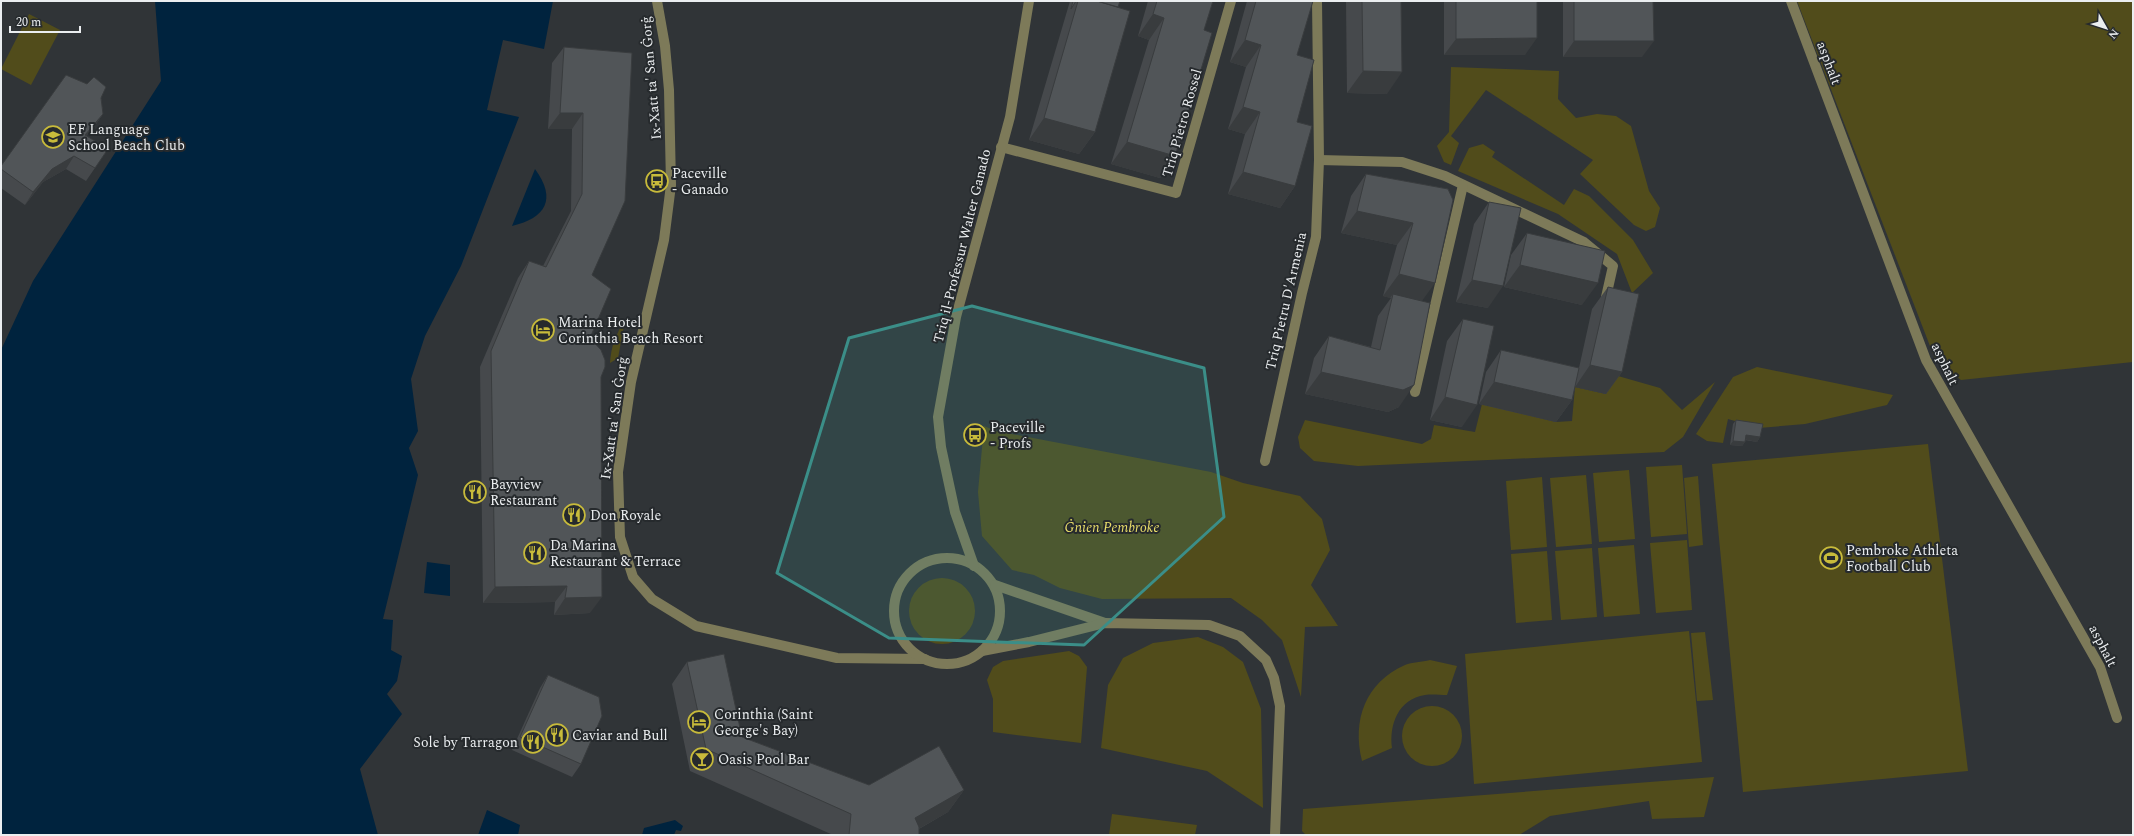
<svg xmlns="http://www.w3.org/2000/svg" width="2134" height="836" font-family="Spectral,serif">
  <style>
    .green { fill: #514c1b }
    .water { fill: #00233e }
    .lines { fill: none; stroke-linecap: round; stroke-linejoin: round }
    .minor { stroke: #7d7a59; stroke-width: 10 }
    .wall { fill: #46494c }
    .shaded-wall { fill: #393c3e }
    .building { fill: #515558; stroke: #393c3e }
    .marked { fill: #3b8e88; fill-opacity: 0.2; stroke: #3b8e88; stroke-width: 3; stroke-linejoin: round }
    .labels { text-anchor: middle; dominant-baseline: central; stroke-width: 4; stroke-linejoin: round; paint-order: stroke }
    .street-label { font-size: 14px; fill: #ebeef0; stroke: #262a2d }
    .poi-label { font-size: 14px; fill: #ebeef0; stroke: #262a2d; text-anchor: start }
    .park-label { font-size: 14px; font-style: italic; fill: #eade6a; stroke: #262a2d }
  </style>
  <rect width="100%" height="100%" fill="#303437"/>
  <g class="green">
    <polygon points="1797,1 2133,1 2133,362 1961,380 1935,359"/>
    <polygon points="29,14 60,30 31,85 1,69"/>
    <polygon points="1451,67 1559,71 1558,99 1576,118 1597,114 1616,116 1631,126 1649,191 1660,208 1655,227 1646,231 1634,225 1580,174 1593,160 1486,90 1451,136 1459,143 1451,165 1444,162 1437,146 1449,132"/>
    <polygon points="1483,144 1495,152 1492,157 1564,205 1574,189 1589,196 1633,240 1653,273 1632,293 1617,254 1558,214 1458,171 1469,148"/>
    <path d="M625 320 618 358 610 363C611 346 616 334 625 320Z"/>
    <polygon points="1757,367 1893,395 1887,405 1805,424 1759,428 1728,419 1723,443 1707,441 1696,434 1733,377"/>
    <polygon points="1611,374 1660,388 1682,410 1715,382 1683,437 1664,452 1358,466 1314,461 1300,448 1298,437 1305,420 1422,444 1431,439 1434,425 1475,432 1482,404 1556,422 1572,421 1575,387 1606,394"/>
    <polygon points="984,426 996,431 1211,472 1243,483 1300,496 1322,519 1330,550 1311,585 1338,626 1305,627 1301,697 1282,640 1262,620 1231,598 1102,599 1060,588 1034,575 1012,570 982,536 978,492"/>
    <polygon points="1928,444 1968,771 1743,792 1712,464"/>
    <polygon points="1682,465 1687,534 1651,537 1646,467"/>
    <polygon points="1629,470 1635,539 1599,542 1593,473"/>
    <polygon points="1586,475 1592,544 1556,547 1550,478"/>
    <polygon points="1698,476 1703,545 1689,547 1684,478"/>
    <polygon points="1542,477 1547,547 1511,550 1506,481"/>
    <polygon points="1687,540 1692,610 1656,613 1650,543"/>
    <polygon points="1634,545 1640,614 1604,617 1598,548"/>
    <polygon points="1592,548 1597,617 1561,620 1555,551"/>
    <polygon points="1547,551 1552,620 1516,623 1511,554"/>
    <circle cx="942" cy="611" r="33"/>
    <polygon points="1689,631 1702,762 1474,784 1465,654"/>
    <polygon points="1705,632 1713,700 1697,701 1691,633"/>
    <polygon points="1198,637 1223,647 1243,662 1261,709 1263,808 1207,771 1101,748 1108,685 1123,658 1153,643"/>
    <polygon points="1069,651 1079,656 1087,667 1081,743 993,732 993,699 987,680 993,667 1003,661"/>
    <path d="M1430 660 1457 666 1447 695C1440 695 1432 694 1425 695 1398 699 1389 725 1392 748L1362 761C1352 720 1365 683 1405 665 1412 662 1422 662 1430 660Z"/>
    <circle cx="1432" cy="736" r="30"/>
    <polygon points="1714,777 1704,817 1652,819 1649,801 1550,816 1519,835 1306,835 1302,831 1303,809"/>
    <polygon points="1112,814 1197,825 1195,835 1109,835"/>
  </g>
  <g class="water">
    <polygon points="155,1 553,1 544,49 503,40 487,110 519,117 461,266 425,336 411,379 418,431 409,448 418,475 383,619 393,620 391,650 402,656 397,681 387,694 402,714 360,769 378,835 1,835 1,350 33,281 161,81"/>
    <path d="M535 169C557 199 546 218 512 226Z"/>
    <polygon points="427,562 450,565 450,596 424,593"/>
    <polygon points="487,810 520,825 518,835 478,835"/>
    <polygon points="675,820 683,826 681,831 676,830 674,835 642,835 644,828"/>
  </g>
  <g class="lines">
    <g class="minor">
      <polyline points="657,1 665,46 669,90 671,185 664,240 631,382 618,472 620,537 633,577 652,599 696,626 837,658 925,659"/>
      <polyline points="1791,1 1926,360 2100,667 2117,718"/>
      <polyline points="1001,147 1176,193 1231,1"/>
      <polyline points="1319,160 1402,162 1445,176 1584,242 1613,266 1606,297"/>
      <polyline points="1415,392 1463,185"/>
      <polyline points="1265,461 1302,293 1316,237 1319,160 1317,1"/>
      <circle cx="947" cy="611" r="53"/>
      <polyline points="974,566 955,512 941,447 938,417 956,317 1010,117 1029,1"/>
      <polyline points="995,585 1105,623"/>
      <polyline points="982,651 1029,642 1105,623 1209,625 1240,636 1266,660 1274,678 1280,706 1275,835"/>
    </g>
  </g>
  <g class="wall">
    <polygon points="1070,1 1120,1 1118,7 1095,132 1079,154 1029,140"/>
    <polygon points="1148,1 1213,1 1204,30 1175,156 1160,178 1111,164 1149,40 1138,36"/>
    <polygon points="1247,1 1313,1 1297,55 1297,122 1295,186 1280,208 1228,194 1245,134 1228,129 1246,67 1230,62"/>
    <polygon points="1346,1 1401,1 1387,94 1347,93"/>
    <polygon points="1444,1 1537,1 1525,55 1444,55"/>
    <polygon points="1563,1 1653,1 1642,57 1563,57"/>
    <polygon points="564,47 632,53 592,275 590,338 601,377 590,613 554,615 555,602 483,603 480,367 518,278 529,261 543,266 571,211 572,129 548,129 552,63"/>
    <polygon points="101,98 103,114 94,127 86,136 108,149 86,181 66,169 43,182 25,205 1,188 1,166"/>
    <polygon points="1366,174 1448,189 1422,301 1399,407 1388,412 1305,394 1314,358 1329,336 1371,347 1378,316 1391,298 1383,296 1397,245 1341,233 1351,196"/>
    <polygon points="1489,202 1488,308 1456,302 1474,224"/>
    <polygon points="1527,233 1582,305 1504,287 1511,255"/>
    <polygon points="1608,287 1622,372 1606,394 1575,387 1572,400 1556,422 1479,404 1486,372 1501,350 1579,368 1592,309"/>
    <polygon points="1463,319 1462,427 1430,420 1447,341"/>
    <polygon points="1736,420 1760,437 1757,442 1745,440 1745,442 1742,446 1730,445 1733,424"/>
    <polygon points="687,662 742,737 869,785 964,790 948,812 919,829 919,835 833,835 690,771 672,684"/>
    <polygon points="548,675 581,764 572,777 512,750 540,688"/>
  </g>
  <g class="shaded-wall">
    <polygon points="1153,14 1164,18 1149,40 1138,36"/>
    <polygon points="1537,38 1525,55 1444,55 1456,39"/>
    <polygon points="1245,40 1261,45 1246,67 1230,62"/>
    <polygon points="1574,41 1654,41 1642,57 1563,57"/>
    <polygon points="1363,71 1402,72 1387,94 1347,93"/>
    <polygon points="1243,107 1260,112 1245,134 1228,129"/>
    <polygon points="560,113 583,113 572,129 548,129"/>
    <polygon points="103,114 94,127 76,148 85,135"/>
    <polygon points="1044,118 1095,132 1079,154 1029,140"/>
    <polygon points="1127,142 1175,156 1160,178 1111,164"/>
    <polygon points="74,156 66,169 43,182 25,205 33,192 52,169"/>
    <polygon points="1243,172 1295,186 1280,208 1228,194"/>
    <polygon points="1357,211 1413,223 1397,245 1341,233"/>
    <polygon points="1520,265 1598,283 1582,305 1504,287"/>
    <polygon points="1399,274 1435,283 1419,305 1393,294 1390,298 1383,296"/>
    <polygon points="1472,280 1503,286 1488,308 1456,302"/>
    <polygon points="1590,365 1622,372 1606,394 1575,387"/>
    <polygon points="1321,372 1414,385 1399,407 1388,412 1305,394"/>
    <polygon points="1494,382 1572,400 1556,422 1479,404"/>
    <polygon points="1445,397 1477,405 1462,427 1430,420"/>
    <polygon points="1746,435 1760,437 1757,442 1743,439"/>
    <polygon points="1733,441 1745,442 1742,446 1730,445"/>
    <polygon points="567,586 555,602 483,603 495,587"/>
    <polygon points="602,597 590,613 554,615 565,598"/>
    <polygon points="964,790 948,812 908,835 915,818"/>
  </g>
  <g class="building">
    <polygon points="1073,1 1076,1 1071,9"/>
    <polygon points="1078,1 1097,1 1130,11 1095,132 1044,118"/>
    <polygon points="1097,1 1120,1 1118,7"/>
    <polygon points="1157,1 1213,1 1204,30 1212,33 1175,156 1127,142 1164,18 1153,14"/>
    <polygon points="1256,1 1313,1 1297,55 1314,60 1297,122 1312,126 1295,186 1243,172 1260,112 1243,107 1261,45 1245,40"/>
    <polygon points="1362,1 1401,1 1402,72 1363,71"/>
    <polygon points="1456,1 1537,1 1537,38 1456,39"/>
    <polygon points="1574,1 1653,1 1654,41 1574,41"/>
    <polygon points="564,47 632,53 625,201 592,275 611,289 590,338 601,350 605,360 605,367 601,377 602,597 565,598 567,586 495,587 491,351 529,261 546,267 582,194 583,113 560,113"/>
    <polygon points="66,75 87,84 94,77 106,87 101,98 103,114 85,135 108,149 95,168 74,156 52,169 33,192 1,169 1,166"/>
    <polygon points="1366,174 1448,189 1453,200 1435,283 1399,274 1413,223 1357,211"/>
    <polygon points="1489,202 1521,208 1503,286 1472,280"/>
    <polygon points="1527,233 1605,251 1598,283 1520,265"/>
    <polygon points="1608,287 1639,294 1622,372 1590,365"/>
    <polygon points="1393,294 1430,303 1414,385 1403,390 1321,372 1329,336 1380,350"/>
    <polygon points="1463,319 1494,326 1477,405 1445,397"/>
    <polygon points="1501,350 1579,368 1572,400 1494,382"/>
    <polygon points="1736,420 1763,424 1760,437 1746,435 1745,442 1733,441"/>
    <polygon points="724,654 742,737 869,785 939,746 964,790 915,818 919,827 919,835 849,835 851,814 706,749 687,662"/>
    <polygon points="548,675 599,697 602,716 581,764 520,737"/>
  </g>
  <path class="marked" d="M972 306 1204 368 1224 517 1084 645 889 638 777 573 849 338Z"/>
  <defs>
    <g id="school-ring" transform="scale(1.15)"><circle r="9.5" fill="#262a2d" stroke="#c8bb3b" stroke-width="1.5"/><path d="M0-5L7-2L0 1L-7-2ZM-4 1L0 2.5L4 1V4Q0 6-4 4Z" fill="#c8bb3b"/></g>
    <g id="bus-ring" transform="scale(1.15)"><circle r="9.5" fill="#262a2d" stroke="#c8bb3b" stroke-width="1.5"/><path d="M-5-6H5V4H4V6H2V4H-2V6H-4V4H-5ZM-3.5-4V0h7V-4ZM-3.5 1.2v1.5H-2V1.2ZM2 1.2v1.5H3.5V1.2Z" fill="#c8bb3b"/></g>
    <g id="hotel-ring" transform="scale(1.15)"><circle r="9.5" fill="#262a2d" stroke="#c8bb3b" stroke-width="1.5"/><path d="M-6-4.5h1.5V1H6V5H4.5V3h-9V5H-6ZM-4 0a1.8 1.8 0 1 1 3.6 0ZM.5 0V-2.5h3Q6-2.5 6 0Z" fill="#c8bb3b"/></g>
    <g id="restaurant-ring" transform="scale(1.15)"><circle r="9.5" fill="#262a2d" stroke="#c8bb3b" stroke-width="1.5"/><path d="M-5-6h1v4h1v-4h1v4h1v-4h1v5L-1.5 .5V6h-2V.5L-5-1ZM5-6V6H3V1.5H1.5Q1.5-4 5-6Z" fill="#c8bb3b"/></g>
    <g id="stadium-ring" transform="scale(1.15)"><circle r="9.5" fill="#262a2d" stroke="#c8bb3b" stroke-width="1.5"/><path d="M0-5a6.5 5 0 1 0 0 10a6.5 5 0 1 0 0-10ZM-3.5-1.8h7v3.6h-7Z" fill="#c8bb3b"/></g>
    <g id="bar-ring" transform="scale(1.15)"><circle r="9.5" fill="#262a2d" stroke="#c8bb3b" stroke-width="1.5"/><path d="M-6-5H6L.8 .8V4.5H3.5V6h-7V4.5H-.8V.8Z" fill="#c8bb3b"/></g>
  </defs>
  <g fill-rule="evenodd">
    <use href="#school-ring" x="53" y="137"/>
    <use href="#bus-ring" x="657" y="181"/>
    <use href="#hotel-ring" x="543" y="330"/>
    <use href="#bus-ring" x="975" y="435"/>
    <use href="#restaurant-ring" x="475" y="492"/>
    <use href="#restaurant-ring" x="574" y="515"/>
    <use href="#restaurant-ring" x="535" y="553"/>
    <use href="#stadium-ring" x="1831" y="558"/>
    <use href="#hotel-ring" x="699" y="722"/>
    <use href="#restaurant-ring" x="557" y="735"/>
    <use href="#restaurant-ring" x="533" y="742"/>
    <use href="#bar-ring" x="702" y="759"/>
  </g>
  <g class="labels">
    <g class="street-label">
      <text transform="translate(1829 63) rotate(69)">asphalt</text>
      <text transform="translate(651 78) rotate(-95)">Ix-Xatt ta' San Ġorġ</text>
      <text transform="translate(1182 123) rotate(-74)">Triq Pietro Rossel</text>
      <text transform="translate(962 246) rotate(-76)">Triq il-Professur Walter Ganado</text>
      <text transform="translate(1286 301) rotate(-77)">Triq Pietru D'Armenia</text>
      <text transform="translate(1945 364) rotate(64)">asphalt</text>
      <text transform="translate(614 418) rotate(-82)">Ix-Xatt ta' San Ġorġ</text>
      <text transform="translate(2103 646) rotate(63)">asphalt</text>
    </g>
    <g class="poi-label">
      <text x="68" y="129">EF Language<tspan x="68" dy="16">School Beach Club</tspan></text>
      <text x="672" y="173">Paceville<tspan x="672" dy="16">- Ganado</tspan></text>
      <text x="558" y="322">Marina Hotel<tspan x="558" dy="16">Corinthia Beach Resort</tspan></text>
      <text x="990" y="427">Paceville<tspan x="990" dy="16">- Profs</tspan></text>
      <text x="490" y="484">Bayview<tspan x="490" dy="16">Restaurant</tspan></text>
      <text x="590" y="515">Don Royale</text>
      <text x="550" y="545">Da Marina<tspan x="550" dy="16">Restaurant &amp; Terrace</tspan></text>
      <text x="1846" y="550">Pembroke Athleta<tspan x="1846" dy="16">Football Club</tspan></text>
      <text x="714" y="714">Corinthia (Saint<tspan x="714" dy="16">George's Bay)</tspan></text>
      <text x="572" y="735">Caviar and Bull</text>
      <text x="518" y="742" text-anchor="end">Sole by Tarragon</text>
      <text x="718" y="759">Oasis Pool Bar</text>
    </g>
    <g class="park-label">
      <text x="1112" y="527">Ġnien Pembroke</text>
    </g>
  </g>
  <rect width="2134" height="836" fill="none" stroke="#ebeef0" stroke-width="4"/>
  <g transform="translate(2106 28) rotate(129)" stroke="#262a2d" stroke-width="3" paint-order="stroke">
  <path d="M0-3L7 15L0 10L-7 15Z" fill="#ebeef0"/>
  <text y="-6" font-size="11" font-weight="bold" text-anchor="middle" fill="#ebeef0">N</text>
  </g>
  <path d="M10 26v6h70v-6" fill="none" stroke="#ebeef0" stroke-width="2"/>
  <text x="16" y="26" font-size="12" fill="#ebeef0" stroke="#262a2d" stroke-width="3" paint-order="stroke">20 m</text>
</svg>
